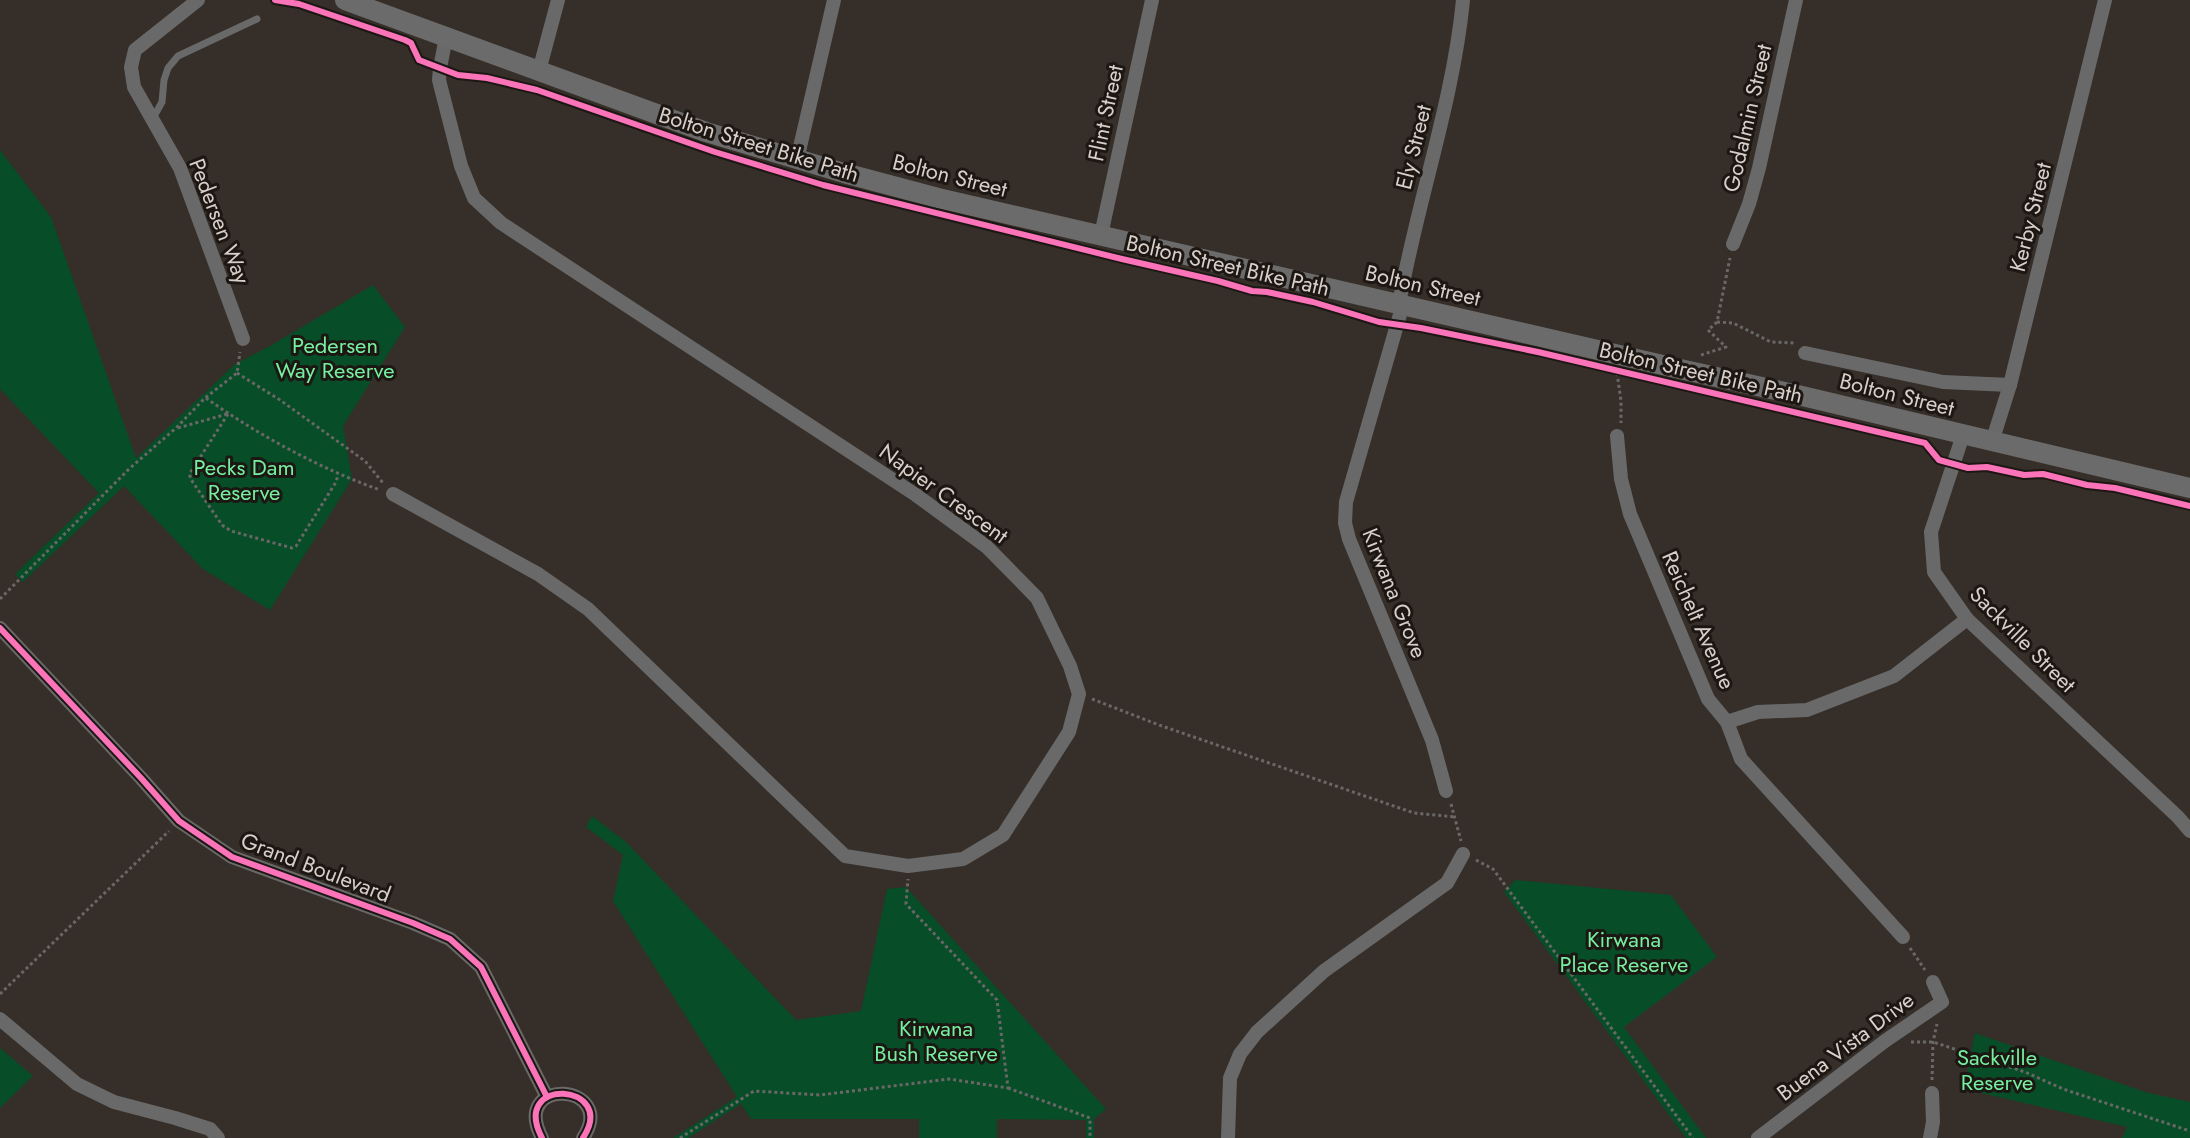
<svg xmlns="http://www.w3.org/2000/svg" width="2190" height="1138" font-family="Jost,sans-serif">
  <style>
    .green { fill: #074d28 }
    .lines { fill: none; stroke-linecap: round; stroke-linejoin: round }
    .path { stroke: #696867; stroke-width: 3; stroke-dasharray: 3 3; stroke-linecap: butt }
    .lane { stroke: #69696a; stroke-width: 7 }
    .street { stroke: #69696a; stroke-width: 14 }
    .secondary { stroke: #6c6b6b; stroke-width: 20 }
    .cycleway-casing { stroke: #1d1713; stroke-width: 10 }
    .cycleway { stroke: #fb73b8; stroke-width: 6 }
    .labels { text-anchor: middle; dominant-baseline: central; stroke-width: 6; stroke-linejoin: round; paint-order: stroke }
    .street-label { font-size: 22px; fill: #d8cfc9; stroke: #1d1713 }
    .park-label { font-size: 22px; fill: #76f0a0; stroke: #1d1713 }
  </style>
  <rect width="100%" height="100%" fill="#362f29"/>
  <g class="green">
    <polygon points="0,150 51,217 136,458 235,364 270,346 373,285 405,327 343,426 352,479 270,610 203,569 124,486 23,582 15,574 99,493 0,389"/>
    <polygon points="592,816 626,842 796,1020 861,1011 887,889 906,887 1106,1109 1094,1119 1094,1138 1086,1138 1086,1120 997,1119 997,1138 919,1138 919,1119 751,1119 741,1104 688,1138 673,1138 737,1097 613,901 623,855 586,827"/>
    <polygon points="1515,880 1671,895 1717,957 1624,1027 1706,1138 1686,1138 1504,892"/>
    <polygon points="1975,1033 2145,1092 2190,1102 2190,1138 2122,1138 2127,1127 1964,1089"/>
    <polygon points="0,1048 33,1076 0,1108"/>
  </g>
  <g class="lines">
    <g class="path">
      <polyline points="1717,322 1733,323 1771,342 1795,343"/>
      <polyline points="1701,355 1726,347 1708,330 1717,322 1730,258"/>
      <polyline points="237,373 280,400 365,461 383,483"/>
      <polyline points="1617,373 1621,401 1621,423"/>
      <path d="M206 398C258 435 321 469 380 490"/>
      <polyline points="228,414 190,473 190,478 222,525 231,531 292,548 296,546 336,482 338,475"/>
      <polyline points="178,428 227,414"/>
      <polyline points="0,599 129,469 176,428 205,398 237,373 240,352"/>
      <polyline points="1092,699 1159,725 1414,813 1456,817"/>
      <polyline points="1451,804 1461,841"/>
      <polyline points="1476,860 1493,869 1693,1138"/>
      <polyline points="1910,948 1925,970"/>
      <polyline points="0,994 169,831"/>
      <polyline points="1911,1042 1933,1042 2025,1072 2063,1089 2190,1131"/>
      <polyline points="1932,1080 1933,1042 1937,1024"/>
      <polyline points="1008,1088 1090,1118 1090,1138"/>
      <polyline points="680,1138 754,1091 820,1095 949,1079 1008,1088 997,1000 906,904 908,879"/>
    </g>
    <polyline class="lane" points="152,120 162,102 164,80 168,68 178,56 257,19"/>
    <g class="street">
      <polyline points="198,0 135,50 131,67 134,87 180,168 243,339"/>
      <polyline points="539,71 558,0"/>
      <polyline points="797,160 834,0"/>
      <polyline points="1101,235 1152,0"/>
      <polyline points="1733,244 1749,204 1759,168 1796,0"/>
      <path d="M1399 304C1417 202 1453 103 1463 0"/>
      <polyline points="1403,304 1346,502 1345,523 1349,539 1432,740 1446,791"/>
      <polyline points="1805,353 1943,382 2010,385"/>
      <polyline points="1963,435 1931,532 1934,572 1967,619 2178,817 2190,831"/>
      <polyline points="1617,436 1621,479 1630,514 1708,699 1727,722 1741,759 1903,937"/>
      <polyline points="1992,442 2010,385 2105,0"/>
      <polyline points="393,494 538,574 588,609 845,856 908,866 963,859 1003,835 1069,732 1079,694 1070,666 1037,598 987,547 916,495 501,223 474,198 461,166 439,80 440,68 446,37"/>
      <polyline points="0,628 141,778 179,821 232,857 413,923 450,939 481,967 547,1097"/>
      <polyline points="1727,722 1758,712 1807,710 1894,676 1967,619"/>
      <polyline points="0,1019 77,1084 114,1102 175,1118 210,1129 218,1138"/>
      <path d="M542 1138C509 1075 619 1083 583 1138"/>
      <polyline points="1228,1138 1230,1078 1240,1054 1257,1032 1324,971 1447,883 1463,854"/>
      <polyline points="1758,1138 1885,1041 1942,1002 1933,982"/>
      <polyline points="1930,1138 1933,1122 1932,1093"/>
    </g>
    <polyline class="secondary" points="345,0 706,132 844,173 938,198 1680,369 1798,395 2190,488"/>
    <g class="cycleway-casing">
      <g id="cycleway">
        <polyline points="275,0 299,4 405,40 411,43 419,60 458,75 487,78 537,90 715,152 823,185 1122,259 1218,281 1252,291 1267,292 1313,302 1379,322 1421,328 1538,352 1925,443 1939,460 1968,468 1987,467 2024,475 2043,474 2087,485 2115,488 2190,506"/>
        <polyline points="0,628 141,778 179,821 232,857 413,923 450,939 481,967 547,1097"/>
        <path d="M542 1138C509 1075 619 1083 583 1138"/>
      </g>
    </g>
    <use href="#cycleway" class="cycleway"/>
  </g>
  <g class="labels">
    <g class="street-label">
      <text transform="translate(1105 113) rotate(-78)">Flint Street</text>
      <text transform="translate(1747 118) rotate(-77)">Godalmin Street</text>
      <text transform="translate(759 144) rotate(17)">Bolton Street Bike Path</text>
      <text transform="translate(1413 147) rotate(-76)">Ely Street</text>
      <text transform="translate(950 175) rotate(14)">Bolton Street</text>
      <text transform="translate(2030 217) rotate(-76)">Kerby Street</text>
      <text transform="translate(220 221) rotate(69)">Pedersen Way</text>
      <text transform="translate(1228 265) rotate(13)">Bolton Street Bike Path</text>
      <text transform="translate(1423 285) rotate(13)">Bolton Street</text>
      <text transform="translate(1701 372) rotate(13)">Bolton Street Bike Path</text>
      <text transform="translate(1897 394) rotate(14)">Bolton Street</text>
      <text transform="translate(944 493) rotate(36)">Napier Crescent</text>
      <text transform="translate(1395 593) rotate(68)">Kirwana Grove</text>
      <text transform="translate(1699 620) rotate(66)">Reichelt Avenue</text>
      <text transform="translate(2023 639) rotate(45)">Sackville Street</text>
      <text transform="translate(316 867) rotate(21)">Grand Boulevard</text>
      <text transform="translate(1845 1046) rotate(-37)">Buena Vista Drive</text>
    </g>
    <g class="park-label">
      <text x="335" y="345">Pedersen<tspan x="335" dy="25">Way Reserve</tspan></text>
      <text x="244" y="467">Pecks Dam<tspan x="244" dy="25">Reserve</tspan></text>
      <text x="1624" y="939">Kirwana<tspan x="1624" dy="25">Place Reserve</tspan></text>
      <text x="936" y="1028">Kirwana<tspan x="936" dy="25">Bush Reserve</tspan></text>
      <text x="1997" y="1057">Sackville<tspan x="1997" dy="25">Reserve</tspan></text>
    </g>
  </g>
</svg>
